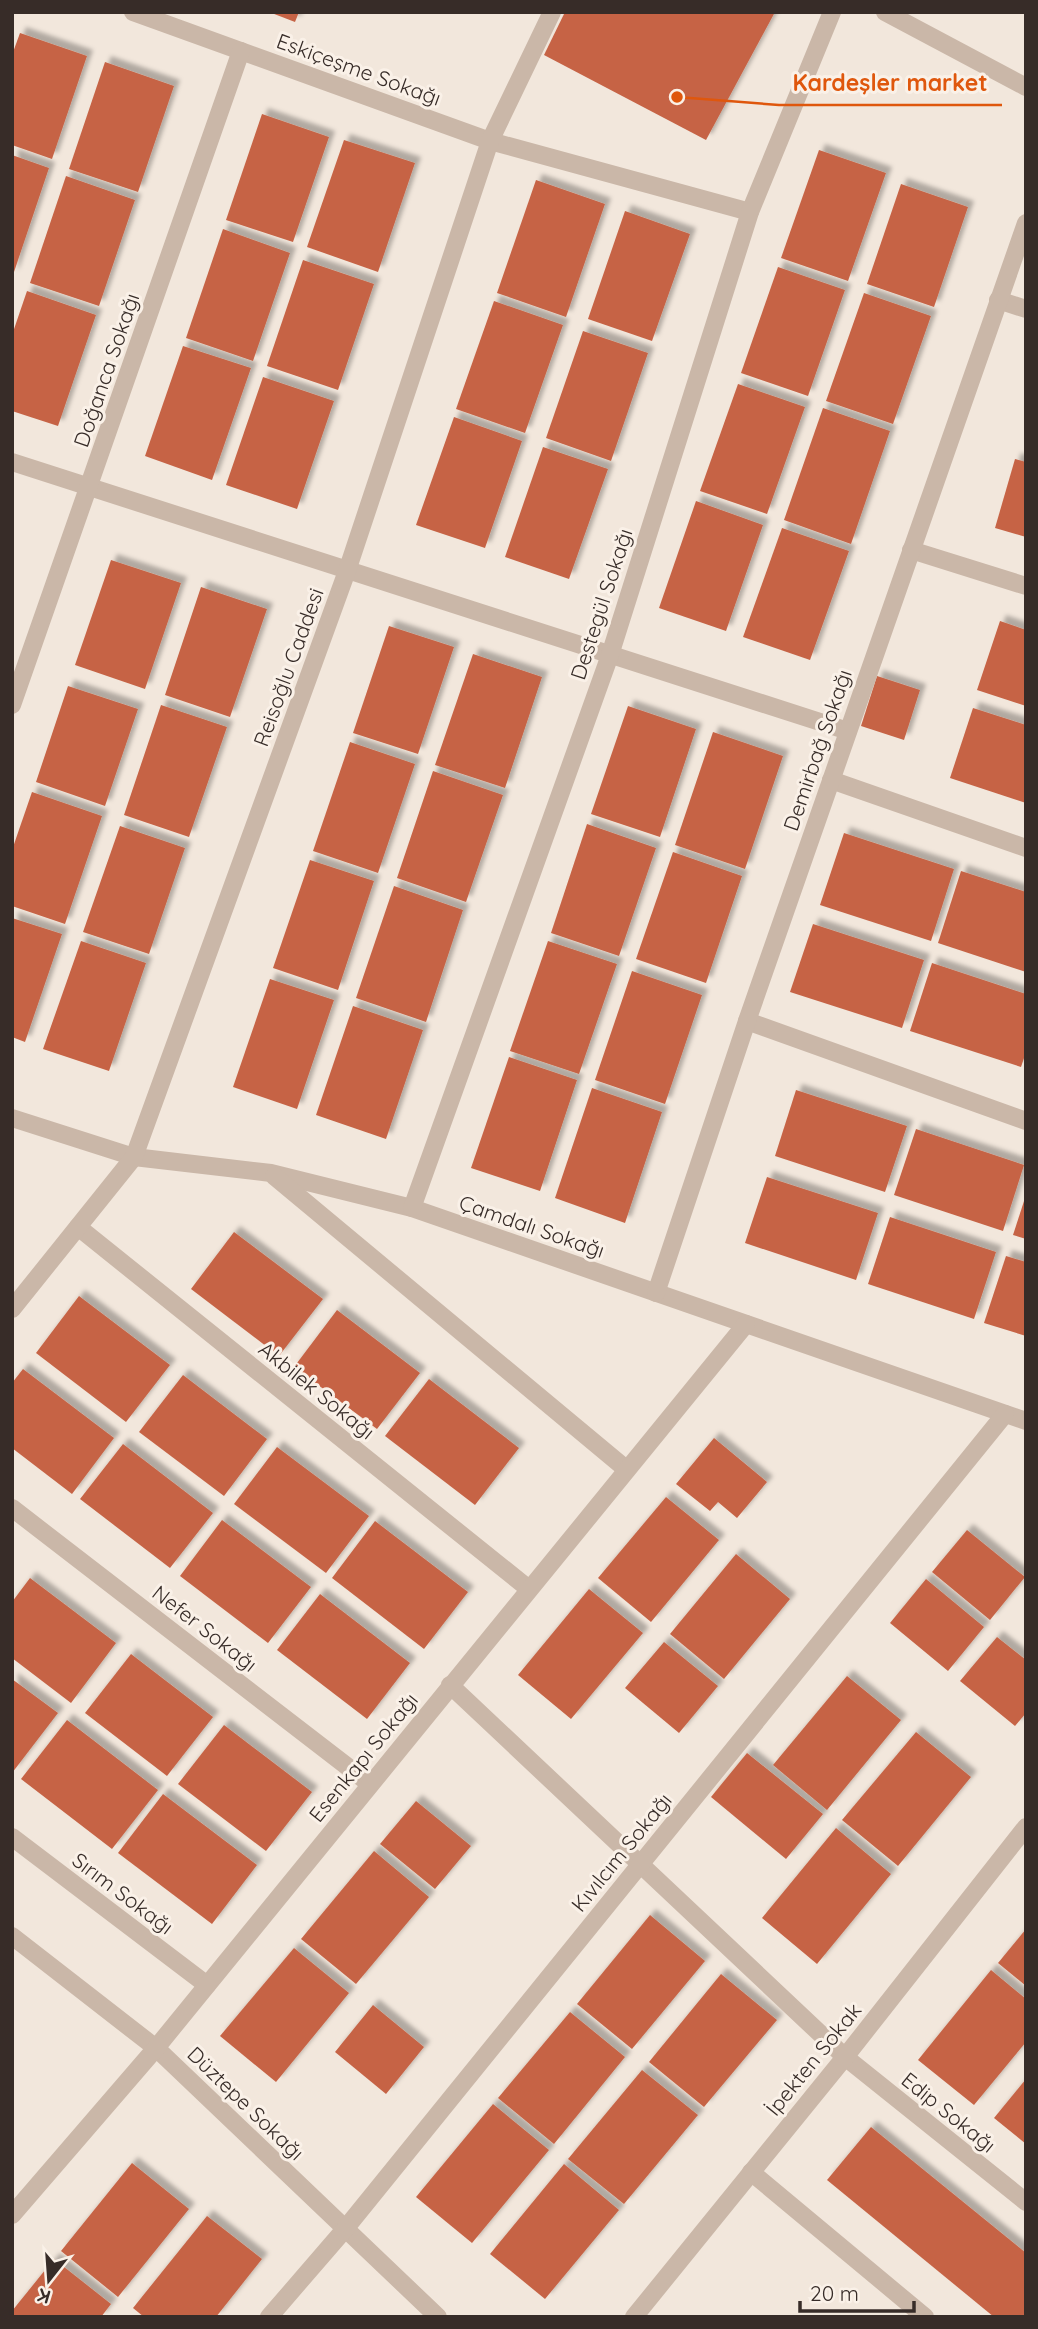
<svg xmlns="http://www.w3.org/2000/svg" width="1038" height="2329" font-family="Quicksand,sans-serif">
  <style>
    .building { fill: #c66345; filter: url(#shadow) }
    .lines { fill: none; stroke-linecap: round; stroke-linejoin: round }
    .minor { stroke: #cab7a8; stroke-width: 18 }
    .labels { text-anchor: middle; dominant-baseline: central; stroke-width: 6; stroke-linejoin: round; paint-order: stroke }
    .street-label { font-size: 21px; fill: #372c28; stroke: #faf1e8 }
    .leader { fill: none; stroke: #df570d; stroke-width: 2.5 }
    .callout-dot { fill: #df570d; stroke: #faf1e8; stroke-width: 2.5 }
    .callout-label { font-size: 23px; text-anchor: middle; font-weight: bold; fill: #df570d; stroke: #faf1e8; stroke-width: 6; stroke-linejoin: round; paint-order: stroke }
  </style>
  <defs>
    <filter id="shadow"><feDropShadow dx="6" dy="-6" stdDeviation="2" flood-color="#0004"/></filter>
  </defs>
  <rect width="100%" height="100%" fill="#f2e7dc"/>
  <g class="building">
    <polygon points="269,12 299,12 295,22"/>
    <polygon points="565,12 775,12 706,140 544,55"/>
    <polygon points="20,33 87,56 52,159 12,145 12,55"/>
    <polygon points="105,62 174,86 138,192 69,169"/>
    <polygon points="262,114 329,137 293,242 226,220"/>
    <polygon points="344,140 415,163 378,272 307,247"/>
    <polygon points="819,150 886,173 848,281 781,258"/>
    <polygon points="12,155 49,168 13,275 12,275"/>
    <polygon points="66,176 135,200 99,306 30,283"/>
    <polygon points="536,180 605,204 566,317 497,293"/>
    <polygon points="901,184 968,207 934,307 867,284"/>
    <polygon points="625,211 690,234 652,341 588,319"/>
    <polygon points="223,229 290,253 253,361 186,338"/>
    <polygon points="303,260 374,284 338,390 267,366"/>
    <polygon points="778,267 845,290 808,396 741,373"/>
    <polygon points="27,291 96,315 58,426 12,411 12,335"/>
    <polygon points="864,293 931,316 893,424 826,401"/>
    <polygon points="494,301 563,325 525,433 456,409"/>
    <polygon points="583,331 648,353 611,461 546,438"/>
    <polygon points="183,346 251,368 212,480 145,456"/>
    <polygon points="263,377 334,401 297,509 226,485"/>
    <polygon points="738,384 805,407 767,514 700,491"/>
    <polygon points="823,408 890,431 851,544 784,520"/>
    <polygon points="454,417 522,441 485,548 416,525"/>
    <polygon points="543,447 608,469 569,579 505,557"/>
    <polygon points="1015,459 1026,462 1026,537 995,528"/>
    <polygon points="696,501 763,525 726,631 659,608"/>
    <polygon points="782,528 849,551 810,660 743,637"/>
    <polygon points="111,560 181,583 145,689 75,665"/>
    <polygon points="201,587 267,609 230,717 165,695"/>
    <polygon points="1000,621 1026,630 1026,706 977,690"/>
    <polygon points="389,626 454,647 418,754 353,733"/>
    <polygon points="473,654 542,677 505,788 435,765"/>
    <polygon points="877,676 920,690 904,740 861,726"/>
    <polygon points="68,686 138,709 105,806 36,782"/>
    <polygon points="161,705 227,727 189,837 124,815"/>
    <polygon points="628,706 696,729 660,837 591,814"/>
    <polygon points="973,708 1026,725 1026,803 950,778"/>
    <polygon points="713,732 783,756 745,869 675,845"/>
    <polygon points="350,742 415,764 378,873 313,851"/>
    <polygon points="433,771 503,795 466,902 397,878"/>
    <polygon points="32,792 102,816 65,924 12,906 12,850"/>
    <polygon points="587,824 656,848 619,956 551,933"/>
    <polygon points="120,826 185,848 149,954 83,932"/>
    <polygon points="844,833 954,869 931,941 820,905"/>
    <polygon points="673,852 742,876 706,983 636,959"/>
    <polygon points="310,860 374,881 338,990 273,968"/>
    <polygon points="961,871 1026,892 1026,972 938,943"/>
    <polygon points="394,886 463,910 426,1022 356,998"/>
    <polygon points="12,918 62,934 25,1042 12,1037"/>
    <polygon points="813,924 924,960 902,1028 790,992"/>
    <polygon points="81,941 146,963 109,1071 43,1049"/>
    <polygon points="548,941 617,964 579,1074 510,1051"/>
    <polygon points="932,963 1026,994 1026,1052 1021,1067 910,1031"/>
    <polygon points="632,971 702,995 665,1104 595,1080"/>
    <polygon points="270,979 334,1000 297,1109 233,1087"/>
    <polygon points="353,1006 423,1030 386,1139 316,1115"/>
    <polygon points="509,1057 577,1080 540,1191 471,1168"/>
    <polygon points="592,1088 662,1112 625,1223 555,1198"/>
    <polygon points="796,1090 907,1126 885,1192 775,1156"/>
    <polygon points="916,1129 1024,1165 1003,1231 894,1195"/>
    <polygon points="767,1177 878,1213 856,1280 745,1243"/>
    <polygon points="1025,1198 1026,1198 1026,1239 1013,1235"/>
    <polygon points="890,1217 996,1252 974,1319 868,1284"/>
    <polygon points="234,1232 323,1299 279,1356 191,1289"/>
    <polygon points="1006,1256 1026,1262 1026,1336 984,1323"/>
    <polygon points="79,1296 170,1365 126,1422 36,1353"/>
    <polygon points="337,1310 420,1373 377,1429 294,1367"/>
    <polygon points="23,1369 114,1438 72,1494 12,1448 12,1383"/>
    <polygon points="183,1375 267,1439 224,1496 139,1432"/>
    <polygon points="429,1379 519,1448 475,1505 385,1436"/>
    <polygon points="714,1438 767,1482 737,1518 718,1502 710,1511 676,1484"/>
    <polygon points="123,1444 213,1513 170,1568 80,1499"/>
    <polygon points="277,1447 369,1516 326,1573 234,1504"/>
    <polygon points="666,1497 719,1540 651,1622 598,1578"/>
    <polygon points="222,1520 311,1587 268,1643 180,1576"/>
    <polygon points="375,1521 468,1592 424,1649 332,1578"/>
    <polygon points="967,1530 1025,1577 990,1620 932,1572"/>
    <polygon points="736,1554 790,1599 724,1679 670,1634"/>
    <polygon points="30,1578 116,1643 71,1703 12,1658 12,1602"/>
    <polygon points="926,1579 984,1627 948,1671 890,1623"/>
    <polygon points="589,1589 643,1633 571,1719 518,1675"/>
    <polygon points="320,1594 410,1663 367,1719 277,1650"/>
    <polygon points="997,1637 1026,1660 1026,1713 1015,1726 960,1681"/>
    <polygon points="664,1642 718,1686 679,1733 625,1688"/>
    <polygon points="131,1654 213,1717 167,1776 85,1713"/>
    <polygon points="847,1676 901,1720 827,1810 773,1765"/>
    <polygon points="12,1679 58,1713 12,1773"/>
    <polygon points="67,1720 158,1790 112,1849 21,1779"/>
    <polygon points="224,1725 312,1792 266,1851 178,1784"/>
    <polygon points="916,1732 971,1777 898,1866 842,1820"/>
    <polygon points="747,1753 823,1814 786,1859 711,1797"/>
    <polygon points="163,1794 257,1865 212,1924 118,1853"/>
    <polygon points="416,1801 471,1846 435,1889 380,1844"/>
    <polygon points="836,1828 891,1874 817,1964 762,1918"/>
    <polygon points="374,1851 429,1897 356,1984 301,1939"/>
    <polygon points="650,1915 705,1961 632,2049 577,2004"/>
    <polygon points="1026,1929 1026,1986 998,1963"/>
    <polygon points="294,1948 349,1993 276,2082 220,2036"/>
    <polygon points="991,1970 1026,1999 1026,2042 974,2105 918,2060"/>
    <polygon points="721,1974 777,2020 704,2107 649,2062"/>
    <polygon points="373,2005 424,2047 386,2094 335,2052"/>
    <polygon points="570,2012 625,2057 554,2144 498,2098"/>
    <polygon points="642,2070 698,2115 624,2204 568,2159"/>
    <polygon points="1026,2079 1026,2144 994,2118"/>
    <polygon points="493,2104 549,2150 472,2243 416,2197"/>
    <polygon points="871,2127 1026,2253 1026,2317 994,2317 827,2180"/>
    <polygon points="132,2163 189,2209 118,2297 61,2251"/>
    <polygon points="564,2164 619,2210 545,2299 490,2254"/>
    <polygon points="207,2216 262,2259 216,2317 144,2317 133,2308"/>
    <polygon points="54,2259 111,2304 101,2317 12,2317 12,2311"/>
  </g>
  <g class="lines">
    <g class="minor">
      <polyline points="133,12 490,141 750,212"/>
      <polyline points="885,12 1026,87"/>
      <polyline points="998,300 1026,309"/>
      <polyline points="12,462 848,731"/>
      <polyline points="911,550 1026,586"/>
      <polyline points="12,705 241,51"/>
      <polyline points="831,780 1026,848"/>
      <polyline points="747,1021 1026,1121"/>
      <polyline points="12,1118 134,1157 271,1173 412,1208 1026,1421"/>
      <polyline points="274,1176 626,1469"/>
      <polyline points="412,1208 610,655 750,212 832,12"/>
      <polyline points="78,1227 529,1589"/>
      <polyline points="656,1293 747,1021 1026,223"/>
      <polyline points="12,1309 134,1157 347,571 490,141 552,12"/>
      <polyline points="12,1508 370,1784"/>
      <polyline points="450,1685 845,2057 1026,2202"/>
      <polyline points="12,1837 207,1985"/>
      <polyline points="12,1936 156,2048 438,2317"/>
      <polyline points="751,2172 925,2317"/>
      <polyline points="12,2215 156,2048 746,1324"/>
      <polyline points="269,2317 345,2229 1005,1414"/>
      <polyline points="634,2317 845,2057 1026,1827"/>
    </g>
  </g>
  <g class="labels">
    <g class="street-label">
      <text transform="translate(359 69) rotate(20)">Eskiçeşme Sokağı</text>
      <text transform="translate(106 370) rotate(-71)">Doğanca Sokağı</text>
      <text transform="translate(601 604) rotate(-72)">Destegül Sokağı</text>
      <text transform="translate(288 667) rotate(-70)">Reisoğlu Caddesi</text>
      <text transform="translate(817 750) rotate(-71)">Demirbağ Sokağı</text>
      <text transform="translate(532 1226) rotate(19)">Çamdalı Sokağı</text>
      <text transform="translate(317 1390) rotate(39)">Akbilek Sokağı</text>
      <text transform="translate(205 1628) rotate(38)">Nefer Sokağı</text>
      <text transform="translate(363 1757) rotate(-51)">Esenkapı Sokağı</text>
      <text transform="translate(621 1852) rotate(-51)">Kıvılcım Sokağı</text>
      <text transform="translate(123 1893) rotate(37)">Sırım Sokağı</text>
      <text transform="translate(813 2059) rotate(-51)">İpekten Sokak</text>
      <text transform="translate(246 2103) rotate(44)">Düztepe Sokağı</text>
      <text transform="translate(949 2112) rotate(39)">Edip Sokağı</text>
    </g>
  </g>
  <path class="leader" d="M677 97L779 105H1002"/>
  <circle class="callout-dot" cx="677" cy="97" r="7"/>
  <g class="callout-label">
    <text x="890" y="91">Kardeşler market</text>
  </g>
  <rect width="1038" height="2329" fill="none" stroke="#372c28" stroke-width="28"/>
  <g transform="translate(49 2280) rotate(197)" stroke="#faf1e8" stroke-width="5" paint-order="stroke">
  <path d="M0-5L12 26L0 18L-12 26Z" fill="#372c28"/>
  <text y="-10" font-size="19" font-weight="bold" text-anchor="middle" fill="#372c28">K</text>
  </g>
  <path d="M800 2301v10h114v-10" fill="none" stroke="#372c28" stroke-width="3.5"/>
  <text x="810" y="2301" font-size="21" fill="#372c28" stroke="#faf1e8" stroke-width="5" paint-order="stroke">20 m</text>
</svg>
